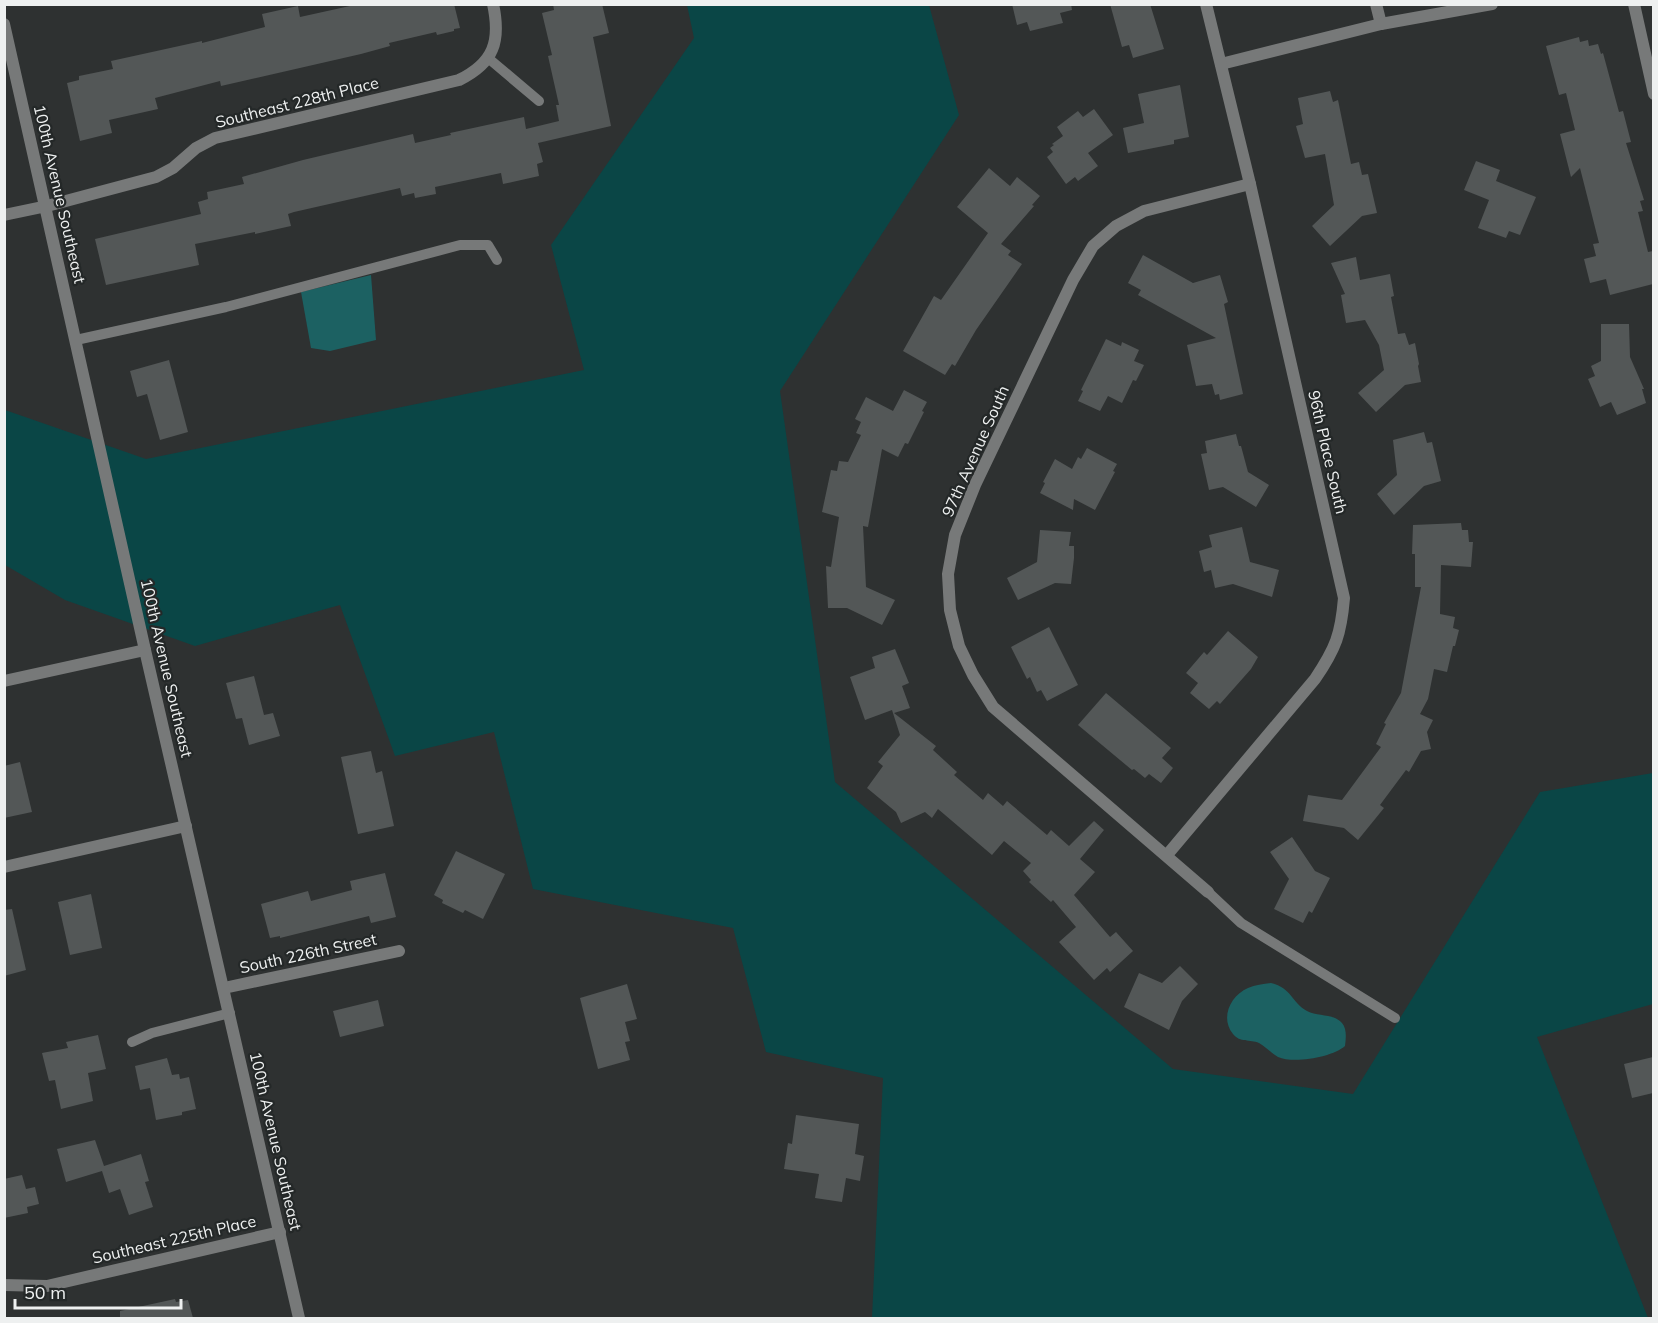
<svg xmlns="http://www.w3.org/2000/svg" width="1658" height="1323" font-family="Mulish,sans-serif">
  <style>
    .green { fill: #0a4646 }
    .water { fill: #1c6162 }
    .building { fill: #535757 }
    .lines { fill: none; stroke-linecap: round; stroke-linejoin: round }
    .service { stroke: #777979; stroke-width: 10 }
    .minor { stroke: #777979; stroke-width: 12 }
    .tertiary { stroke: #777979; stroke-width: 12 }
    .labels { text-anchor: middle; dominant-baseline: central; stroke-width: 4.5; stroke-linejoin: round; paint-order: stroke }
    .street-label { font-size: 16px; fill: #eef0f0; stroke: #242828 }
  </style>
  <rect width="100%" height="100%" fill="#2e3131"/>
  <polygon class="green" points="687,5 929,5 959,115 780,391 835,782 1173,1069 1353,1094 1540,792 1653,773 1653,1004 1537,1037 1648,1318 872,1318 883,1078 766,1052 733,928 533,889 494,732 395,756 340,605 195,646 65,600 5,565 5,410 146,459 584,370 551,245 694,38"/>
  <g class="water">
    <polygon points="371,275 376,340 330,351 311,348 301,292"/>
    <path d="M1271 983C1292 988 1291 1002 1307 1011 1318 1017 1333 1013 1342 1023 1347 1029 1346 1038 1345 1046 1333 1057 1294 1064 1278 1057 1271 1053 1266 1047 1259 1043 1250 1039 1240 1043 1233 1034 1220 1018 1230 996 1248 988 1255 985 1263 984 1271 983Z"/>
  </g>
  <g class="building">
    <polygon points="359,4 454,4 460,28 454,29 454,31 437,35 436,32 389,43 390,46 361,54 221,86 220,81 155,98 158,109 109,120 112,133 80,141 67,83 79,80 79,76 113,69 111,61 202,41 202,43 265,27 262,14 298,6 300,17"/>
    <polygon points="553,4 602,4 609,33 593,37 611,126 538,143 543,162 537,164 539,176 503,184 501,173 435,187 436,194 415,198 414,193 402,196 400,188 294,212 288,214 291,226 255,234 255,232 195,244 199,265 106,285 95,239 201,214 198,202 208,199 207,192 244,184 242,177 303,160 413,134 415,143 451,135 450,133 524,117 526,129 559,121 556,105 559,105 548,56 552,55 542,13 554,10"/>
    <polygon points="1012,4 1071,4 1072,10 1060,13 1063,23 1030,31 1027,22 1017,25"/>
    <polygon points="1110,4 1150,4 1164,49 1133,58 1129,45 1122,47"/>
    <polygon points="1579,37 1580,42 1588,40 1589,46 1598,44 1601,54 1603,53 1619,112 1623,111 1631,142 1626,143 1644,200 1640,201 1643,211 1638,212 1648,252 1653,251 1653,284 1610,295 1606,279 1590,283 1584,259 1596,256 1593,244 1599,243 1580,168 1571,177 1560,134 1575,130 1566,93 1559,95 1546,46"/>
    <polygon points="1180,85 1189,137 1174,140 1174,144 1128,153 1123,128 1144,123 1138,94"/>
    <polygon points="1330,91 1333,102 1338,100 1351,164 1359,162 1362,175 1368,174 1377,213 1362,216 1330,246 1312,226 1334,205 1325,154 1305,158 1296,126 1303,124 1298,98"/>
    <polygon points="1094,109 1113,135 1088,153 1098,166 1078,181 1075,177 1066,184 1047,157 1053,152 1050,148 1054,145 1052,144 1063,136 1057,127 1078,111 1083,117"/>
    <polygon points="1476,161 1500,170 1496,181 1536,197 1520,235 1509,231 1506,238 1478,228 1489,200 1464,190"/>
    <polygon points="989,168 1010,186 1017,177 1040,196 1032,205 1034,206 1001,244 1011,251 1008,255 1022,264 976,330 955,366 952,364 945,375 903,351 934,296 941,300 988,233 957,207"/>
    <polygon points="1143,255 1193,283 1220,275 1228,302 1224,304 1243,394 1220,400 1219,394 1215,395 1212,384 1196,386 1187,345 1216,338 1138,295 1141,290 1128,283"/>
    <polygon points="1356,257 1360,280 1390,274 1394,296 1391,297 1398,334 1405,333 1409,345 1415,343 1419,364 1418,366 1421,382 1405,385 1376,412 1358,393 1384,370 1379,345 1365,320 1346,323 1341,295 1345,294 1331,263"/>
    <polygon points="1601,324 1629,324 1630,357 1644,389 1642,389 1646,403 1617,415 1611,402 1600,407 1588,379 1595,376 1591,366 1601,361"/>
    <polygon points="1106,339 1121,346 1122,342 1139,350 1134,361 1144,365 1136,381 1133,380 1122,403 1108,396 1100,411 1078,401 1083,391 1081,390"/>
    <polygon points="169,360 188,432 160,440 147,394 137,397 130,371"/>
    <polygon points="904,390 927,402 922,411 924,412 908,444 905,443 898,457 882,449 868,527 863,526 866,587 895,600 882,625 847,608 828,608 826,566 831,567 839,517 822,512 831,470 837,471 839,461 848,462 861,435 856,433 861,422 855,419 866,397 893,411"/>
    <polygon points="1424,432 1427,443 1432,442 1441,481 1424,486 1394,515 1377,494 1397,475 1393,440"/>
    <polygon points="1236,434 1239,446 1241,446 1248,472 1269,485 1256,507 1223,487 1209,490 1201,454 1207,453 1205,441"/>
    <polygon points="1087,448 1117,464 1113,471 1115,472 1095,510 1074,499 1073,510 1040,493 1045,483 1043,482 1055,459 1072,469 1078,457 1081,459"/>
    <polygon points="1461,523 1462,530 1468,530 1469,542 1473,542 1471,567 1441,565 1440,614 1455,617 1453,628 1459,630 1455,646 1453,646 1447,672 1434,669 1428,699 1420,714 1433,720 1427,732 1431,749 1421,751 1409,772 1406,770 1380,805 1384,808 1358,840 1344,828 1303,821 1308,795 1342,800 1381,747 1376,744 1386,724 1384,723 1401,693 1421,587 1415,587 1415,554 1412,554 1413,525"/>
    <polygon points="1242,527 1250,562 1279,570 1272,597 1233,584 1215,588 1211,570 1204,572 1199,551 1212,547 1209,535"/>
    <polygon points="1040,530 1071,532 1069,546 1074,546 1074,558 1071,584 1055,583 1018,600 1007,578 1037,562"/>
    <polygon points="1049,627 1078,685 1047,701 1041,690 1037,692 1030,677 1027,679 1011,647"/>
    <polygon points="1228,631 1258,657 1251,669 1220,704 1217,701 1209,709 1190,693 1198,683 1186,673 1204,652 1207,655"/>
    <polygon points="895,649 909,683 902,686 910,708 894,713 936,746 933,750 957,772 954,775 983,800 988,793 1003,806 1007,801 1047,835 1051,830 1069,846 1094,821 1104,830 1080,859 1095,872 1074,895 1110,937 1116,932 1133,951 1110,972 1107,968 1094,980 1059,942 1076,927 1053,900 1051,902 1029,882 1031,880 1023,871 1031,863 1004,841 992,855 938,809 932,818 925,812 901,823 896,812 867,788 883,766 878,762 900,735 892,710 865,720 850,677 875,668 872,657"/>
    <polygon points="254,676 264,715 273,713 280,736 249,745 242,718 236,719 226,683"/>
    <polygon points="1106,693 1171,748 1162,758 1173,768 1161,783 1149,774 1145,778 1134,769 1132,770 1078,725"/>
    <polygon points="371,751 376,773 382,771 394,826 358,834 341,757"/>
    <polygon points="20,762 32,812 4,818 4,766"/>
    <polygon points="1292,837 1315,871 1330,878 1312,913 1309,911 1303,923 1274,909 1289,879 1270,852"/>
    <polygon points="456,851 505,874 483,919 465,910 463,913 442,903 443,900 434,895"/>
    <polygon points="385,873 396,917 371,923 369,916 280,938 280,936 270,938 261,904 308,891 311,901 352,890 350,881"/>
    <polygon points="91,894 102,948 70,955 58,902"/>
    <polygon points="12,909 26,970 4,976 4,910"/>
    <polygon points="1180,966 1198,984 1182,1001 1169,1030 1124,1007 1139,973 1162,983"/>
    <polygon points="627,984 637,1019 625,1022 630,1041 625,1042 630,1060 598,1069 580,998"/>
    <polygon points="378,1000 384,1026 340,1037 333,1011"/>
    <polygon points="98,1035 106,1069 88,1073 93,1101 61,1109 55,1080 49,1081 42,1053 68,1048 66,1042"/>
    <polygon points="1653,1057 1653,1093 1632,1098 1624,1064"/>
    <polygon points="167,1058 172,1075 179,1074 180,1079 189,1077 196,1109 182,1112 182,1115 156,1120 150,1088 140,1090 135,1066"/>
    <polygon points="796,1115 859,1124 855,1154 864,1156 860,1181 846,1178 842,1202 815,1198 819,1174 784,1169 788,1143 792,1144"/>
    <polygon points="95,1140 104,1166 141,1154 149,1181 145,1182 153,1207 129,1215 120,1189 109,1193 102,1171 66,1182 57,1149"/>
    <polygon points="22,1175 26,1189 35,1187 39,1204 27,1207 28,1213 4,1218 4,1179"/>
    <polygon points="175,1299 176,1302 188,1300 193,1318 120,1318 120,1311"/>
  </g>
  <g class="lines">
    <g class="service">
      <polyline points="488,58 539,101"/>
      <polyline points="76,340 226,307 460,245 488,245 497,260"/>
      <polyline points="1208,892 1241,923 1395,1018"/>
      <polyline points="132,1042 152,1033 230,1013"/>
    </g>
    <g class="minor">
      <polyline points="1376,4 1381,24"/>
      <polyline points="1634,4 1654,94"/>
      <polyline points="1221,64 1381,24 1492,4"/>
      <path d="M4 215 47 206 156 177 173 168 196 148 215 138 459 80C494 63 501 41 493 4"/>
      <polyline points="4,681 145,650"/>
      <path d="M1167 855 1315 679C1336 648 1341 634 1344 598L1250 184 1206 4"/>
      <polyline points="4,867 186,826"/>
      <polyline points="1208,892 993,707 973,675 959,646 950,610 948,574 955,535 975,485 1073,280 1093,246 1116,226 1144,211 1250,184"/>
      <polyline points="224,988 399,951"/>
      <polyline points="4,1285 47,1286 280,1232"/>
    </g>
    <polyline class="tertiary" points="4,24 145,650 299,1318"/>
  </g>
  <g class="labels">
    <g class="street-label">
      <text transform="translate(297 102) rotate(-14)">Southeast 228th Place</text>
      <text transform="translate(60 194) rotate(77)">100th Avenue Southeast</text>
      <text transform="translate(975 451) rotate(-66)">97th Avenue South</text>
      <text transform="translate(1328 452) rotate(77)">96th Place South</text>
      <text transform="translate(167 668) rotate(77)">100th Avenue Southeast</text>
      <text transform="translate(308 953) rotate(-12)">South 226th Street</text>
      <text transform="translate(276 1141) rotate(77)">100th Avenue Southeast</text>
      <text transform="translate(174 1239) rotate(-13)">Southeast 225th Place</text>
    </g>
  </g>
  <rect width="1658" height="1323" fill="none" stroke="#eef0f0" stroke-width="12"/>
  <path d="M15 1299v9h166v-9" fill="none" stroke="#eef0f0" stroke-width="3"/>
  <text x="24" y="1299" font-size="18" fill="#eef0f0" stroke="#242828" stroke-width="4.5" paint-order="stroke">50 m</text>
</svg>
